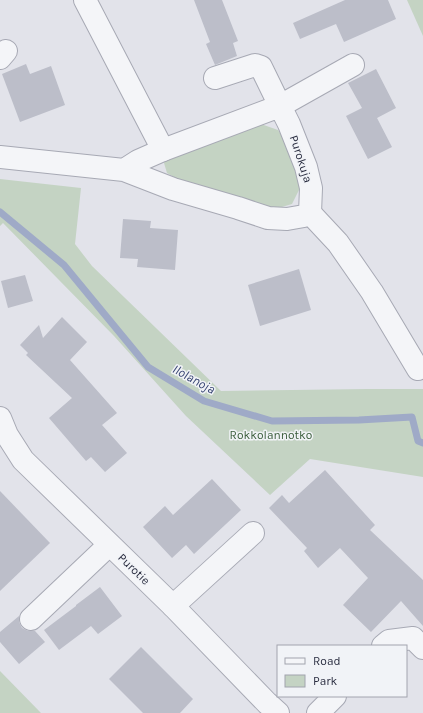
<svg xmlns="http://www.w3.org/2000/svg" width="423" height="713" font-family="Karla,sans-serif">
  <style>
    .green { fill: #c4d3c3 }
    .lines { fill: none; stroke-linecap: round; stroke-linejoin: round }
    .stream { stroke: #9faac7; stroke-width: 7 }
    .building { fill: #bcbec9 }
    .minor-casing { stroke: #a7a9b4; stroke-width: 24 }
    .minor { stroke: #f4f5f8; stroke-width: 22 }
    .labels { text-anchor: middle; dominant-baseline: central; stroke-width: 3; stroke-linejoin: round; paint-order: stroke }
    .street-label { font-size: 12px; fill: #2b2e41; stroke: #f1f3f7 }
    .park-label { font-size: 12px; fill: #395c3a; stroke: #f1f3f7 }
    .water-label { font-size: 13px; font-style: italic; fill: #374572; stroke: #f1f3f7 }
  </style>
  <rect width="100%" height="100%" fill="#e2e3ea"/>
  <g class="green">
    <polygon points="407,0 423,0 423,36"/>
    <polygon points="258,123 278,130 291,150 300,188 292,204 275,209 186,184 167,173 164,163 167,157"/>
    <polygon points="0,179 81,188 75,244 92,266 221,391 368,389 423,389 423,477 310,459 270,495 186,416 114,336 3,223 0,226"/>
    <polygon points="0,671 41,713 0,713"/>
  </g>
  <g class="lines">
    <polyline class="stream" points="0,212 64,265 148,367 204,401 272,421 359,420 412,417 418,441 423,443"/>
  </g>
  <g class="building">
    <polygon points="194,0 222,0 238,41 233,43 237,56 215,65 206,44 210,42"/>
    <polygon points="345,0 388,0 396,19 344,42 336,24 300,39 293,23"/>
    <polygon points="26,64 30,74 51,66 65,105 20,122 2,74"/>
    <polygon points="376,69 396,108 377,118 392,147 368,159 346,116 362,108 348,83"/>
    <polygon points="123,219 151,221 150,228 178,230 175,270 137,267 138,259 120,258"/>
    <polygon points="299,269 311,310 260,326 248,285"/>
    <polygon points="25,275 33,301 8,308 1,281"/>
    <polygon points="62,317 87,342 70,360 117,413 102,425 127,453 105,472 91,457 86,461 49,418 72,398 26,355 28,353 20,345 39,325 43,338"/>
    <polygon points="325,470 375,525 370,530 423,580 423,626 401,601 371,632 343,605 368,578 340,548 318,568 304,551 307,548 269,508 282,495 289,503"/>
    <polygon points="212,479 241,510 194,554 186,545 172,558 143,527 165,506 173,515"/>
    <polygon points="0,491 50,543 0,591"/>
    <polygon points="100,587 122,616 98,634 91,626 59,650 44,630 76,606 76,605"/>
    <polygon points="19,616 19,622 22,628 28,631 35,631 45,642 19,664 0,642 0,632"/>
    <polygon points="141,647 193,699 180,713 143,713 109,679"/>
  </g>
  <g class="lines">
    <g class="minor-casing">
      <g id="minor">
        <polyline points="85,0 163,150"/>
        <polyline points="0,58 6,51"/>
        <polyline points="215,78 255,65 261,67 280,106 353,65"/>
        <polyline points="0,157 124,170 173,189 238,208 268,218 287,219 304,216 310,213 311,188 306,167 289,124 280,106 163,150 138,161 124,170"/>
        <polyline points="310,213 338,243 372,292 418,369"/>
        <polyline points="0,418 7,435 23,460 173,606 267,703 278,713"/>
        <polyline points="173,606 253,533"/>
        <polyline points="31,619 109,545"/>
        <polyline points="383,646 389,641 413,638 423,648"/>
        <polyline points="318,713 335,696"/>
      </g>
    </g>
    <use href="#minor" class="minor"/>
  </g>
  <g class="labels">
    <g class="street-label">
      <text transform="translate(301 159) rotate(72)">Purokuja</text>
      <text transform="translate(134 569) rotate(44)">Purotie</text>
    </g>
    <g class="park-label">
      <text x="271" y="435">Rokkolannotko</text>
    </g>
    <g class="water-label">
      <text transform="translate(194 379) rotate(29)">Ilolanoja</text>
    </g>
  </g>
  <rect x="277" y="645" width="130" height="52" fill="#f1f3f7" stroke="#a2a4ae"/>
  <rect x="285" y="658" width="20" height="6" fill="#f4f5f8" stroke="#a2a4ae"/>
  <text x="313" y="665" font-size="12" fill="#2b2e41">Road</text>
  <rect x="285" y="675" width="20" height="12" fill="#c4d3c3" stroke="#a2a4ae"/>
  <text x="313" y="685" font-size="12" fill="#2b2e41">Park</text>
</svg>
